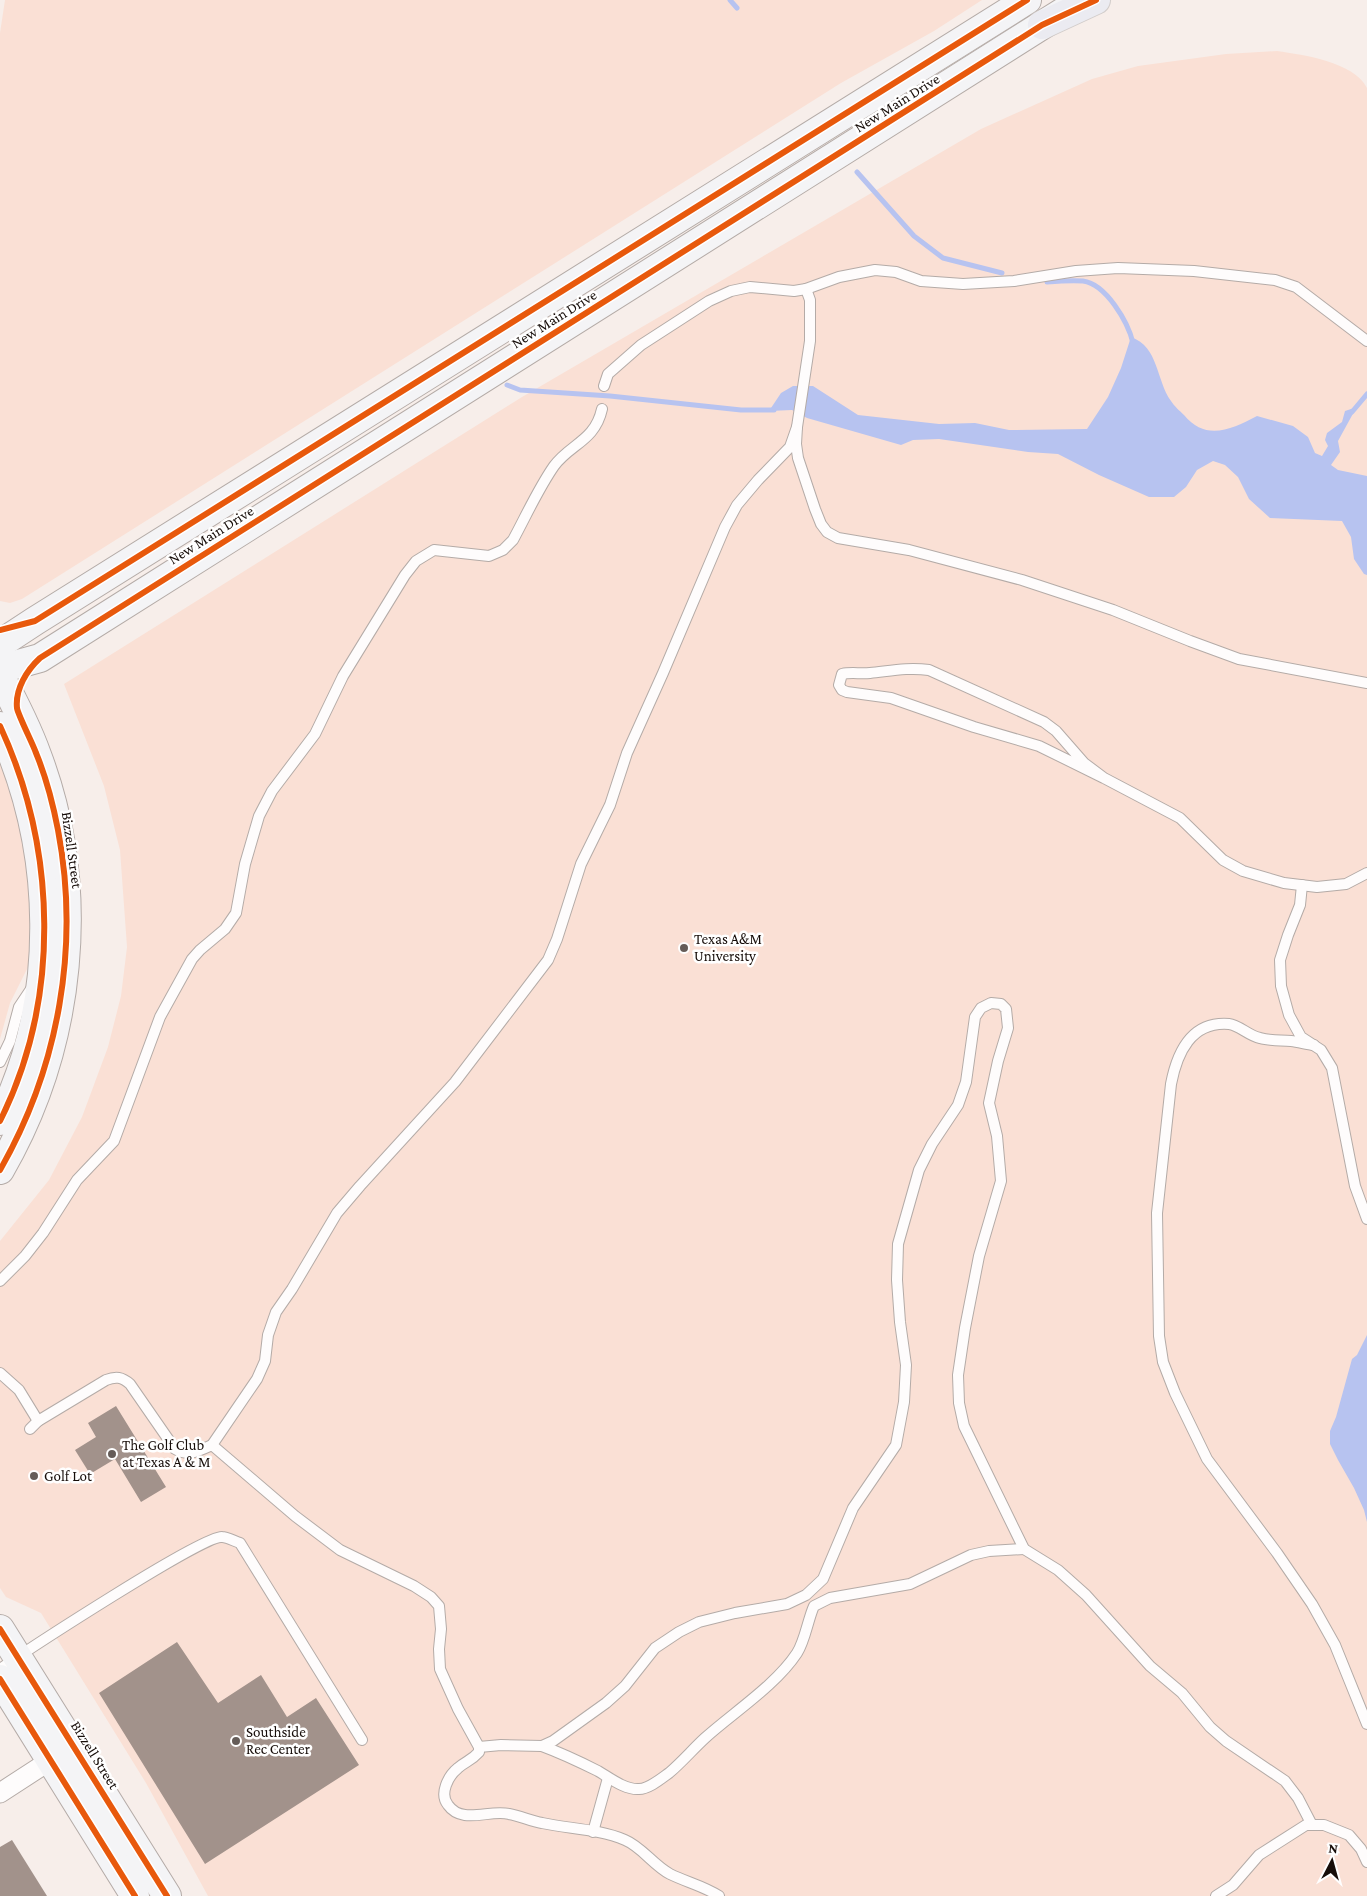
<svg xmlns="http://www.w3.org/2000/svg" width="1367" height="1896" font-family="'Crimson Pro',serif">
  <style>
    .green { fill: #fae0d5 }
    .water { fill: #b7c3f0 }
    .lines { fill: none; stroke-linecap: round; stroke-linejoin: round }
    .stream { stroke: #b7c3f0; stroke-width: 5 }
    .building { fill: #a2928b }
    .lane-casing { stroke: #b4aba7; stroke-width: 12 }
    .street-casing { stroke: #b4aba7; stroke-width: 21 }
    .secondary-casing { stroke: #b4aba7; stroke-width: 30 }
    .primary-casing { stroke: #d2cdcb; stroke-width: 30 }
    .lane { stroke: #fefcfc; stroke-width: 10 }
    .street { stroke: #fefcfc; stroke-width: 19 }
    .secondary { stroke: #f4f4f6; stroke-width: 28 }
    .primary { stroke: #ebebf1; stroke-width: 28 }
    .cycleway-casing { stroke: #fff; stroke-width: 9 }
    .cycleway { stroke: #e8590c; stroke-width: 6 }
    .poi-dot { fill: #655c58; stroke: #fff; stroke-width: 2 }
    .labels { text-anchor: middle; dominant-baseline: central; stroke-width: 5; stroke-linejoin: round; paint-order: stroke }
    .street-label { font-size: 15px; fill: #160d09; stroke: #fff }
    .poi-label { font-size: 15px; fill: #160d09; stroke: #fff; text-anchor: start }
  </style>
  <rect width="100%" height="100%" fill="#f7eeea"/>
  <g class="green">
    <polygon points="5,0 982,0 934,31 841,83 22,599 10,603 0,601 0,33"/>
    <path d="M1277 51C1304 55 1354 62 1367 88V1896H208L146 1783 41 1613 6 1597 0 1588V1241L49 1180 82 1117 108 1047 121 996 127 947 120 850 104 786 64 684 522 397 981 129 1092 79 1138 66 1226 54Z"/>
    <polygon points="0,760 14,803 22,837 31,906 30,963 10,1003 0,1039"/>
  </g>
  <g class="water">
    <path d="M1131 337C1159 347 1156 380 1171 401 1174 406 1180 411 1184 415 1206 442 1232 429 1257 416L1293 426 1308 437 1315 453 1322 456 1328 446 1325 440 1327 433 1342 422 1345 411 1354 408 1355 410 1338 441 1340 452 1331 465 1338 470 1367 476V575L1364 574 1354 559 1351 537 1342 521 1270 518 1249 499 1238 477 1225 465 1213 461 1197 470 1186 487 1174 497H1149L1099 475 1058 454 1028 452 939 439 913 440 901 445 807 418 792 410 769 411 781 393 793 386H813L858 415 939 424 975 423 1009 430 1087 429 1108 397 1121 368Z"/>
    <polygon points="1367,1335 1367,1522 1364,1510 1354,1488 1338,1460 1330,1444 1330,1431 1336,1417 1352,1359 1357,1355"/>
  </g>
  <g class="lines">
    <g class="stream">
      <polyline points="730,0 737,8"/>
      <polyline points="857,172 914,236 943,258 1002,273"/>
      <path d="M1047 282C1059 281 1071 280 1083 281 1106 284 1128 322 1133 343"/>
      <polyline points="507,385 520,390 610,396 741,410 774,410"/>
      <polyline points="1352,412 1367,394"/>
    </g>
  </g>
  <g class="building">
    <polygon points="116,1406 166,1487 141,1502 115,1459 90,1474 75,1450 96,1437 88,1423"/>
    <polygon points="177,1642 218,1703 261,1675 287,1717 316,1698 359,1765 205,1864 99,1693"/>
    <polygon points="12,1840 47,1896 0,1896 0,1847"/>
  </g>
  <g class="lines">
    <g class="lane-casing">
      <g id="lane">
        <polyline points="806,289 810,300 810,341 797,427 796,444 798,458 815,509 821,524 827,532 838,538 909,550 1022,580 1113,610 1190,641 1239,659 1367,683"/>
        <polyline points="604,386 608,374 641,345 709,301 731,291 750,287 794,291 806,289 839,277 875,270 896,272 921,281 963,284 1014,281 1076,271 1118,268 1194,271 1275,280 1296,287 1367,341"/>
        <path d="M1104 778 1084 763 1056 731 1044 722 929 670C908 667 890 671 870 673 860 674 851 672 842 674L839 685 842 690 847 692 891 698 974 727 1039 746 1104 778 1180 818 1223 860 1243 871 1284 883 1317 887 1346 884 1367 873"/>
        <polyline points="1302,885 1300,905 1288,935 1280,960 1281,986 1289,1015 1301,1037 1321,1050 1332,1068 1355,1186 1367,1219"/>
        <path d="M1314 1045C1306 1044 1299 1042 1291 1041 1281 1040 1270 1041 1260 1038 1249 1036 1239 1025 1229 1024 1191 1021 1177 1053 1171 1084L1157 1213 1159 1336 1163 1362 1175 1393 1207 1459 1277 1553 1312 1604 1335 1645 1367 1724"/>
        <polyline points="0,1062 10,1041 19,1007 31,989"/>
        <path d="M0 1281 25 1256 43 1233 77 1180 114 1141 160 1017 192 959 200 950 225 929 236 913 245 864 259 816 272 791 315 734 343 676 405 575 416 561 434 550 489 556 503 550 513 540C526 516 538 489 554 466 570 444 595 441 602 409"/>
        <path d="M0 1373 19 1390 38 1421 106 1380C116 1376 122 1377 130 1384L175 1449C188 1457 199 1451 212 1445L295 1516 340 1550 414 1586 431 1597 439 1606 441 1629 439 1649 440 1669 458 1709 479 1747V1752C471 1761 466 1761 458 1768 448 1776 439 1794 448 1805 462 1825 490 1809 509 1814 520 1816 531 1821 542 1823 570 1829 599 1829 625 1840 642 1847 653 1865 670 1874 686 1882 704 1886 719 1896"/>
        <polyline points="30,1429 38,1421"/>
        <polyline points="212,1445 257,1379 265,1361 268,1335 276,1312 292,1289 337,1213 360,1186 455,1082 548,960 557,939 581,864 610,805 627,753 663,673 725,527 737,505 758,480 790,447 797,427"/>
        <path d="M0 1669C26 1651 203 1535 222 1537 227 1537 234 1541 240 1543L362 1740"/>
        <path d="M542 1746C561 1753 580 1762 598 1771 610 1778 625 1790 639 1789 649 1789 662 1778 669 1773 682 1762 693 1749 705 1738 734 1712 776 1685 797 1653 805 1641 808 1619 814 1606L830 1598 910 1584 971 1555 989 1551 1024 1549"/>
        <polyline points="479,1747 501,1745 542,1746 553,1741 606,1703 625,1686 655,1648 679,1632 699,1622 735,1613 787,1604 806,1595 823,1579 853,1508 896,1445 904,1402 906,1365 900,1322 897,1280 898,1244 919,1170 932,1144 958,1105 966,1082 975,1017 981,1008 991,1003 1001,1004 1006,1009 1008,1028 998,1061 989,1103 997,1136 1001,1181 979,1256 965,1328 958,1375 959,1403 964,1426 1024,1549 1058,1570 1086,1595 1150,1666 1182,1693 1210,1727 1226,1741 1285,1781 1298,1798 1312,1825"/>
        <polyline points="593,1832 608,1778"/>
        <polyline points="1216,1896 1233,1885 1259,1855 1306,1825 1324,1825 1349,1835 1361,1849 1367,1862"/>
      </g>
    </g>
    <g class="street-casing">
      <polyline id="street" points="0,1793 60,1754"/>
    </g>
    <g class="secondary-casing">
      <g id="secondary">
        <polyline points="0,644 35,621 1027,0"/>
        <polyline points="0,669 40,658 1063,12"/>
        <path d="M0 676C14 702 27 727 37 755 88 890 72 1045 0 1170"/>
        <path d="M0 726C57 849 61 999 0 1121"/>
        <polyline points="0,1629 167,1896"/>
        <polyline points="0,1679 135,1896"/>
      </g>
    </g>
    <g class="primary-casing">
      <polyline id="primary" points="1042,25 1096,0"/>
    </g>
    <use href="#lane" class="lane"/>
    <use href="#street" class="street"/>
    <use href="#secondary" class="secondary"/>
    <use href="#primary" class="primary"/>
    <g class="cycleway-casing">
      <g id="cycleway">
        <polyline points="0,630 35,621 1027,0"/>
        <path d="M0 726C57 849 61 999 0 1121"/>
        <path d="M0 1170C59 1067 80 946 58 830 53 804 46 777 36 753 33 744 18 715 17 708 15 689 27 670 40 658L1042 25 1096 0"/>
        <polyline points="0,1629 167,1896"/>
        <polyline points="0,1679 135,1896"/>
      </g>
    </g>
    <use href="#cycleway" class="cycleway"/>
  </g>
  <g class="poi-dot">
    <circle cx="684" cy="948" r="5"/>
    <circle cx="112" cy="1454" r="5"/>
    <circle cx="34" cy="1476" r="5"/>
    <circle cx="236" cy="1741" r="5"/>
  </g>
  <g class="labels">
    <g class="street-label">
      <text transform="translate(897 103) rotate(-32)">New Main Drive</text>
      <text transform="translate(554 319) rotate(-32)">New Main Drive</text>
      <text transform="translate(211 535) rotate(-32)">New Main Drive</text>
      <text transform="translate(72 850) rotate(82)">Bizzell Street</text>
      <text transform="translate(95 1755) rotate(58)">Bizzell Street</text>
    </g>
    <g class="poi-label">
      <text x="694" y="939">Texas A&amp;M<tspan x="694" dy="17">University</tspan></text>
      <text x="122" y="1445">The Golf Club<tspan x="122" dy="17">at Texas A &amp; M</tspan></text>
      <text x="44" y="1476">Golf Lot</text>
      <text x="246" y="1732">Southside<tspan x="246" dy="17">Rec Center</tspan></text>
    </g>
  </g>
  <g transform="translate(1332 1861) rotate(6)" stroke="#ffffff" stroke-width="4" paint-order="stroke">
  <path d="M0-4L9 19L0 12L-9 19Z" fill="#160d09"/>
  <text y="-8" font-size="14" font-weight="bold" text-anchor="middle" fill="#160d09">N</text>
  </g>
</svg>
